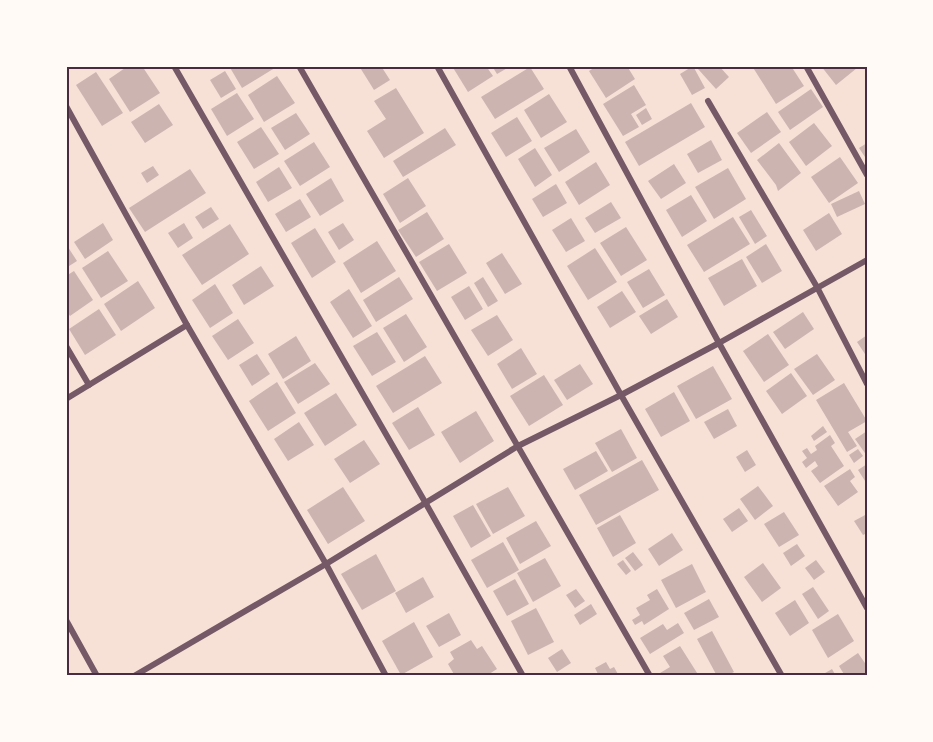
<svg xmlns="http://www.w3.org/2000/svg" width="933" height="742" font-family="'PT Sans',sans-serif">
  <style>
    .building { fill: #ccb4b1 }
    .lines { fill: none; stroke-linecap: round; stroke-linejoin: round }
    .minor { stroke: #755966; stroke-width: 6 }
    .neatline { fill: none; stroke: #4a2c40; stroke-width: 2 }
  </style>
  <rect width="100%" height="100%" fill="#f7e1d7"/>
  <g class="building">
    <polygon points="128,66 142,66 160,93 130,112 109,79"/>
    <polygon points="229,66 278,66 242,88"/>
    <polygon points="359,66 381,66 390,80 374,90"/>
    <polygon points="452,66 486,66 493,76 468,92"/>
    <polygon points="492,66 511,66 497,74"/>
    <polygon points="597,66 627,66 635,79 606,98 589,71"/>
    <polygon points="693,66 705,88 692,95 680,74"/>
    <polygon points="701,66 719,66 729,77 716,89 698,69"/>
    <polygon points="752,66 791,66 804,86 776,104"/>
    <polygon points="821,66 856,66 857,68 836,85"/>
    <polygon points="530,67 544,89 495,119 481,97"/>
    <polygon points="225,71 236,89 221,98 210,80"/>
    <polygon points="96,72 123,113 102,126 76,85"/>
    <polygon points="277,76 295,103 264,122 248,95"/>
    <polygon points="634,85 646,105 631,114 639,127 623,136 603,104"/>
    <polygon points="396,88 424,133 384,158 367,131 386,119 374,101"/>
    <polygon points="811,89 823,107 790,130 778,112"/>
    <polygon points="237,93 254,119 227,136 211,109"/>
    <polygon points="549,94 567,122 541,138 524,110"/>
    <polygon points="691,103 705,127 639,166 625,142"/>
    <polygon points="159,104 173,125 145,143 131,122"/>
    <polygon points="646,108 652,119 642,125 636,115"/>
    <polygon points="767,112 781,132 751,153 737,133"/>
    <polygon points="296,113 310,134 285,150 271,128"/>
    <polygon points="517,117 532,141 506,157 491,133"/>
    <polygon points="814,123 832,146 806,166 789,142"/>
    <polygon points="261,127 279,154 254,169 237,142"/>
    <polygon points="445,128 456,145 403,177 393,161"/>
    <polygon points="576,129 590,152 559,172 544,148"/>
    <polygon points="711,140 722,160 698,173 687,154"/>
    <polygon points="314,142 330,167 300,186 284,161"/>
    <polygon points="779,143 801,173 778,191 776,185 757,160"/>
    <polygon points="867,143 867,160 859,148"/>
    <polygon points="535,148 552,175 535,187 518,159"/>
    <polygon points="840,157 858,183 829,203 811,177"/>
    <polygon points="596,162 610,185 579,205 565,182"/>
    <polygon points="674,164 686,183 661,199 648,181"/>
    <polygon points="153,166 159,175 147,183 141,173"/>
    <polygon points="279,167 292,188 268,202 256,182"/>
    <polygon points="728,168 746,199 714,219 695,187"/>
    <polygon points="190,169 206,193 145,232 129,208"/>
    <polygon points="331,178 344,201 320,216 306,194"/>
    <polygon points="408,178 426,206 400,223 383,194"/>
    <polygon points="556,184 567,203 543,217 532,199"/>
    <polygon points="859,191 865,204 837,217 831,204"/>
    <polygon points="691,195 707,221 682,237 666,210"/>
    <polygon points="300,199 311,217 286,232 275,214"/>
    <polygon points="611,202 621,218 595,233 585,218"/>
    <polygon points="211,207 219,219 203,229 195,217"/>
    <polygon points="751,210 767,236 755,244 739,217"/>
    <polygon points="427,212 444,239 416,257 398,230"/>
    <polygon points="829,213 842,234 816,251 803,230"/>
    <polygon points="733,217 750,244 704,272 687,245"/>
    <polygon points="571,218 585,241 566,252 552,230"/>
    <polygon points="103,223 113,240 85,259 74,242"/>
    <polygon points="184,223 193,238 178,248 168,233"/>
    <polygon points="343,223 354,240 339,250 328,232"/>
    <polygon points="230,224 249,254 202,285 182,255"/>
    <polygon points="626,227 647,260 621,276 600,243"/>
    <polygon points="315,228 336,262 312,278 291,243"/>
    <polygon points="377,241 396,271 361,293 343,263"/>
    <polygon points="66,244 77,261 66,268"/>
    <polygon points="449,244 467,273 437,291 419,262"/>
    <polygon points="766,244 782,271 762,283 746,257"/>
    <polygon points="595,248 617,282 588,300 567,266"/>
    <polygon points="108,251 128,281 101,298 82,268"/>
    <polygon points="502,253 522,284 505,294 486,263"/>
    <polygon points="742,259 757,286 724,306 708,278"/>
    <polygon points="261,266 274,286 244,305 232,285"/>
    <polygon points="649,269 665,295 643,308 627,282"/>
    <polygon points="74,271 93,300 70,316 66,310 66,276"/>
    <polygon points="399,277 413,299 376,322 363,300"/>
    <polygon points="483,277 498,301 488,307 474,283"/>
    <polygon points="138,281 155,308 121,331 104,304"/>
    <polygon points="215,284 233,313 210,328 192,300"/>
    <polygon points="469,286 483,309 465,320 451,297"/>
    <polygon points="349,289 372,326 353,338 330,302"/>
    <polygon points="622,291 636,312 610,328 597,307"/>
    <polygon points="667,299 678,317 651,334 639,316"/>
    <polygon points="99,309 116,335 85,355 69,329"/>
    <polygon points="803,312 814,329 785,349 773,332"/>
    <polygon points="406,314 427,347 404,362 383,328"/>
    <polygon points="497,315 513,340 488,356 471,330"/>
    <polygon points="238,319 254,343 228,360 212,336"/>
    <polygon points="377,332 396,362 372,376 353,346"/>
    <polygon points="768,334 789,365 764,382 743,351"/>
    <polygon points="867,335 867,357 857,342"/>
    <polygon points="296,336 311,361 283,379 268,354"/>
    <polygon points="521,348 537,374 512,389 497,364"/>
    <polygon points="257,354 270,374 252,386 239,365"/>
    <polygon points="817,354 835,380 813,395 794,369"/>
    <polygon points="425,356 442,383 393,413 376,386"/>
    <polygon points="315,363 330,384 298,404 284,382"/>
    <polygon points="580,364 593,384 567,400 554,380"/>
    <polygon points="713,366 732,399 696,419 677,386"/>
    <polygon points="791,373 807,396 782,414 766,391"/>
    <polygon points="544,375 563,405 529,426 510,396"/>
    <polygon points="277,382 296,413 268,431 249,401"/>
    <polygon points="844,383 867,421 848,432 857,446 847,452 816,400"/>
    <polygon points="674,392 690,421 661,437 645,409"/>
    <polygon points="336,393 357,425 325,446 304,413"/>
    <polygon points="418,407 435,435 409,450 392,423"/>
    <polygon points="728,409 737,426 714,439 704,422"/>
    <polygon points="476,411 494,441 460,463 441,432"/>
    <polygon points="299,422 314,445 288,461 274,439"/>
    <polygon points="823,426 827,432 814,441 811,436"/>
    <polygon points="621,429 637,458 612,472 595,443"/>
    <polygon points="867,431 867,456 855,439"/>
    <polygon points="830,435 835,443 831,446 844,466 820,483 811,471 818,466 815,461 806,468 802,462 807,458 802,451 807,448 811,454 817,450 815,446"/>
    <polygon points="364,440 380,464 350,483 334,459"/>
    <polygon points="858,449 863,456 854,463 849,455"/>
    <polygon points="747,450 756,465 745,472 736,457"/>
    <polygon points="596,451 608,471 575,490 563,469"/>
    <polygon points="642,460 659,490 596,525 579,495"/>
    <polygon points="867,464 867,484 858,470"/>
    <polygon points="850,469 855,477 850,481 858,492 838,506 824,486"/>
    <polygon points="758,486 773,506 755,520 740,499"/>
    <polygon points="343,487 365,521 328,544 307,510"/>
    <polygon points="508,487 525,516 493,534 476,504"/>
    <polygon points="473,505 491,536 471,548 453,516"/>
    <polygon points="739,508 748,521 732,532 723,519"/>
    <polygon points="784,512 799,535 779,547 764,524"/>
    <polygon points="867,514 867,533 863,535 854,521"/>
    <polygon points="620,515 636,543 613,557 597,528"/>
    <polygon points="536,521 551,546 520,564 506,538"/>
    <polygon points="672,533 683,550 659,566 648,549"/>
    <polygon points="503,542 519,570 487,588 471,560"/>
    <polygon points="797,544 805,556 791,566 783,553"/>
    <polygon points="633,552 643,565 635,571 625,558"/>
    <polygon points="376,554 396,591 362,610 341,574"/>
    <polygon points="545,558 561,586 533,602 517,573"/>
    <polygon points="623,560 631,571 626,575 617,564"/>
    <polygon points="816,560 825,572 814,580 805,568"/>
    <polygon points="763,563 781,588 762,602 744,577"/>
    <polygon points="692,564 706,592 676,608 661,580"/>
    <polygon points="423,577 434,597 406,613 395,593"/>
    <polygon points="515,579 529,604 507,616 493,591"/>
    <polygon points="813,587 829,611 818,619 802,594"/>
    <polygon points="576,589 585,601 575,608 566,595"/>
    <polygon points="657,589 669,609 644,625 642,621 635,625 632,620 640,615 636,608 650,600 647,595"/>
    <polygon points="709,599 719,617 694,630 684,613"/>
    <polygon points="795,600 809,623 790,636 775,613"/>
    <polygon points="591,604 597,614 580,625 574,615"/>
    <polygon points="536,608 554,642 528,655 511,621"/>
    <polygon points="449,613 461,635 439,647 426,626"/>
    <polygon points="838,614 854,641 828,658 812,630"/>
    <polygon points="414,622 433,657 401,675 382,641"/>
    <polygon points="678,623 684,633 650,654 640,638 663,624 667,630"/>
    <polygon points="712,631 734,672 726,676 717,676 697,639"/>
    <polygon points="471,640 477,649 482,646 497,669 486,676 455,676 448,664 454,659 450,652"/>
    <polygon points="680,646 699,676 662,676 660,673 670,667 663,656"/>
    <polygon points="562,649 571,663 557,672 548,658"/>
    <polygon points="858,653 867,666 867,676 845,676 839,666"/>
    <polygon points="606,662 610,669 614,667 619,676 599,676 595,668"/>
    <polygon points="832,669 836,676 820,676"/>
  </g>
  <g class="lines">
    <g class="minor">
      <polyline points="174,66 425,502 523,676"/>
      <polyline points="299,66 650,676"/>
      <polyline points="437,66 621,395 782,676"/>
      <polyline points="569,66 719,343 867,608"/>
      <polyline points="806,66 867,175"/>
      <polyline points="708,101 817,287 867,384"/>
      <polyline points="66,106 187,325 326,564 386,676"/>
      <polyline points="66,346 89,385"/>
      <polyline points="66,399 187,325"/>
      <polyline points="66,620 97,676"/>
      <polyline points="134,676 326,564 518,446 621,395 719,343 867,260"/>
    </g>
  </g>
  <rect width="933" height="742" fill="none" stroke="#fffaf5" stroke-width="135"/>
  <rect x="68" y="68" width="798" height="606" class="neatline"/>
</svg>
